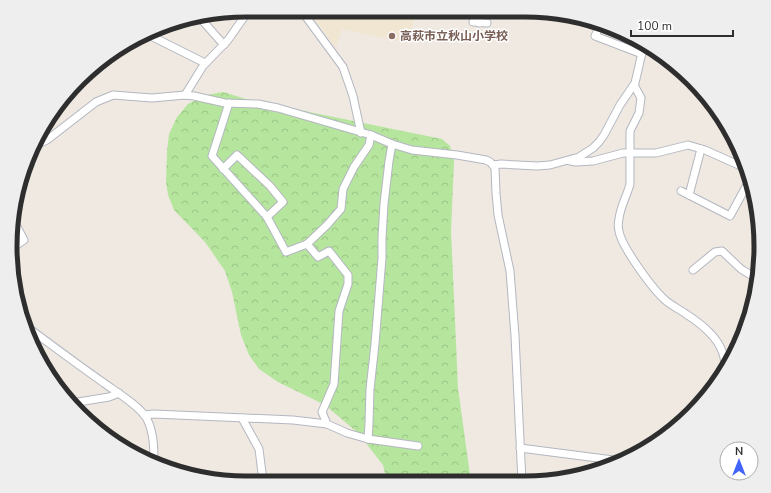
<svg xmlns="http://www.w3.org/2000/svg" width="771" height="493" font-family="'Nunito Sans','Noto Sans JP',sans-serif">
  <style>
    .education { fill: #f0e6d1 }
    .forest { fill: url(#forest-crowns) }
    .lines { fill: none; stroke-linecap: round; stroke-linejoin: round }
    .minor-casing { stroke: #b4b7c1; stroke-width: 9 }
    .minor { stroke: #fff; stroke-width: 7 }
    .education-dot { fill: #8d6e63; stroke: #fff; stroke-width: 1.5 }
    .labels { text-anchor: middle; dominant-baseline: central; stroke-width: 3; stroke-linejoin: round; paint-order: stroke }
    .education-label { font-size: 12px; font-weight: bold; fill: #785e54; stroke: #fff; text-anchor: start }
    .rim { fill: none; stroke: #2e2e2e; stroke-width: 5 }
  </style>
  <defs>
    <pattern id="forest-crowns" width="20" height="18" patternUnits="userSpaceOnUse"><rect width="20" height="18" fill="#b6e59e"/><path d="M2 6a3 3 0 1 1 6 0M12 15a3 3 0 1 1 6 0" fill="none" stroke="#9dc588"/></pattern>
  </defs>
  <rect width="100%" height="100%" fill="#efe9e1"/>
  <polygon class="education" points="308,10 417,11 407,43 342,29 336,48"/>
  <polygon class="forest" points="223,92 246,99 442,139 450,146 454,161 451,231 458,388 471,482 387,482 383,465 358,433 325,405 278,382 259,369 249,355 241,335 232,292 225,271 205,242 174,210 168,195 166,181 167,152 169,134 177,117 188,104 206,95"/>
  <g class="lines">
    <g class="minor-casing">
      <g id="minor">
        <polyline points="301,10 343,67 353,96 361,133"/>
        <polyline points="198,18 201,19 224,45"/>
        <polyline points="473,22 487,23"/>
        <polyline points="479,23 481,12"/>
        <polyline points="600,25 595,36 642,54"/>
        <polyline points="147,34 205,63"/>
        <path d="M634 85 641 98 639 113 630 131V184C627 196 620 207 619 219 618 223 618 227 619 231 621 246 652 288 664 299 670 305 679 309 686 314 700 323 716 335 722 351 724 355 724 359 725 363"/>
        <polyline points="185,95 203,66 228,40 249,10"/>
        <polyline points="229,103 212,156 267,217 286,252 307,244 327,225 341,209 343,189 354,167 369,145 371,135"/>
        <polyline points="36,145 47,140 96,102 113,95 152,98 185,95 194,96 225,103 258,104 278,108 371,135 392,144 412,150 457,155 486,160 490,162 493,165 495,168 496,193 498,215 510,271 515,336 522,482"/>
        <polyline points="570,161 576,162 593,161 623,153 656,153 688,145 705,150 743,167"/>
        <polyline points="493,165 501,164 537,166 550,165 579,157 593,148 599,142 604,135 620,105 635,83 644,44"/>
        <polyline points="223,169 237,155 270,186 283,202 267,217"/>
        <polyline points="681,191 730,216 748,183"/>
        <polyline points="689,195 701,149"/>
        <polyline points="307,244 318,257 329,251 348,275 348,284 339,311 334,384 322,412 327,424"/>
        <polyline points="12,248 24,240 13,219"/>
        <polyline points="693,270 715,252 722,251 741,269 754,277"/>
        <path d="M27 327C53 346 78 365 104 383 115 391 141 407 147 419 154 433 154 449 154 464"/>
        <polyline points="72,403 109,397 119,393"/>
        <polyline points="144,415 154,414 293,420 327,424 347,433 368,439 418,446"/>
        <polyline points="242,418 259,449 263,481"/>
        <polyline points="368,439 369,424 370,389 375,344 382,258 382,238 384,204 389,161 392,144"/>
        <polyline points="520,448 621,461"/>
      </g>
    </g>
    <use href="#minor" class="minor"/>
  </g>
  <circle class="education-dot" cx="392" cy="36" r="4"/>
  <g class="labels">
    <g class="education-label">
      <text x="400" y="36">高萩市立秋山小学校</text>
    </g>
  </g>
  <path d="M0 0H771V493H0ZM246 17H525A229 229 0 0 1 754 246V247A229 229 0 0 1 525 476H246A229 229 0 0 1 17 247V246A229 229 0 0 1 246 17Z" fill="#eee" fill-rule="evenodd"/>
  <path class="rim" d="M246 17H525A229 229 0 0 1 754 246V247A229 229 0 0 1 525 476H246A229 229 0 0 1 17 247V246A229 229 0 0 1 246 17Z"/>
  <g transform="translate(739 461)"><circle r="19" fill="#ffffff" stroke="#ababab"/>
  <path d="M0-3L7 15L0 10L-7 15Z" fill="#4264fb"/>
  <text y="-6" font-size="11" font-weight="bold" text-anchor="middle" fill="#2e2e2e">N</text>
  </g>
  <path d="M631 30v6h102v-6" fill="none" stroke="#2e2e2e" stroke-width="2"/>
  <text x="637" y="30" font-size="12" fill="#2e2e2e" stroke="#ffffff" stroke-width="3" paint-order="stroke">100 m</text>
</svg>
